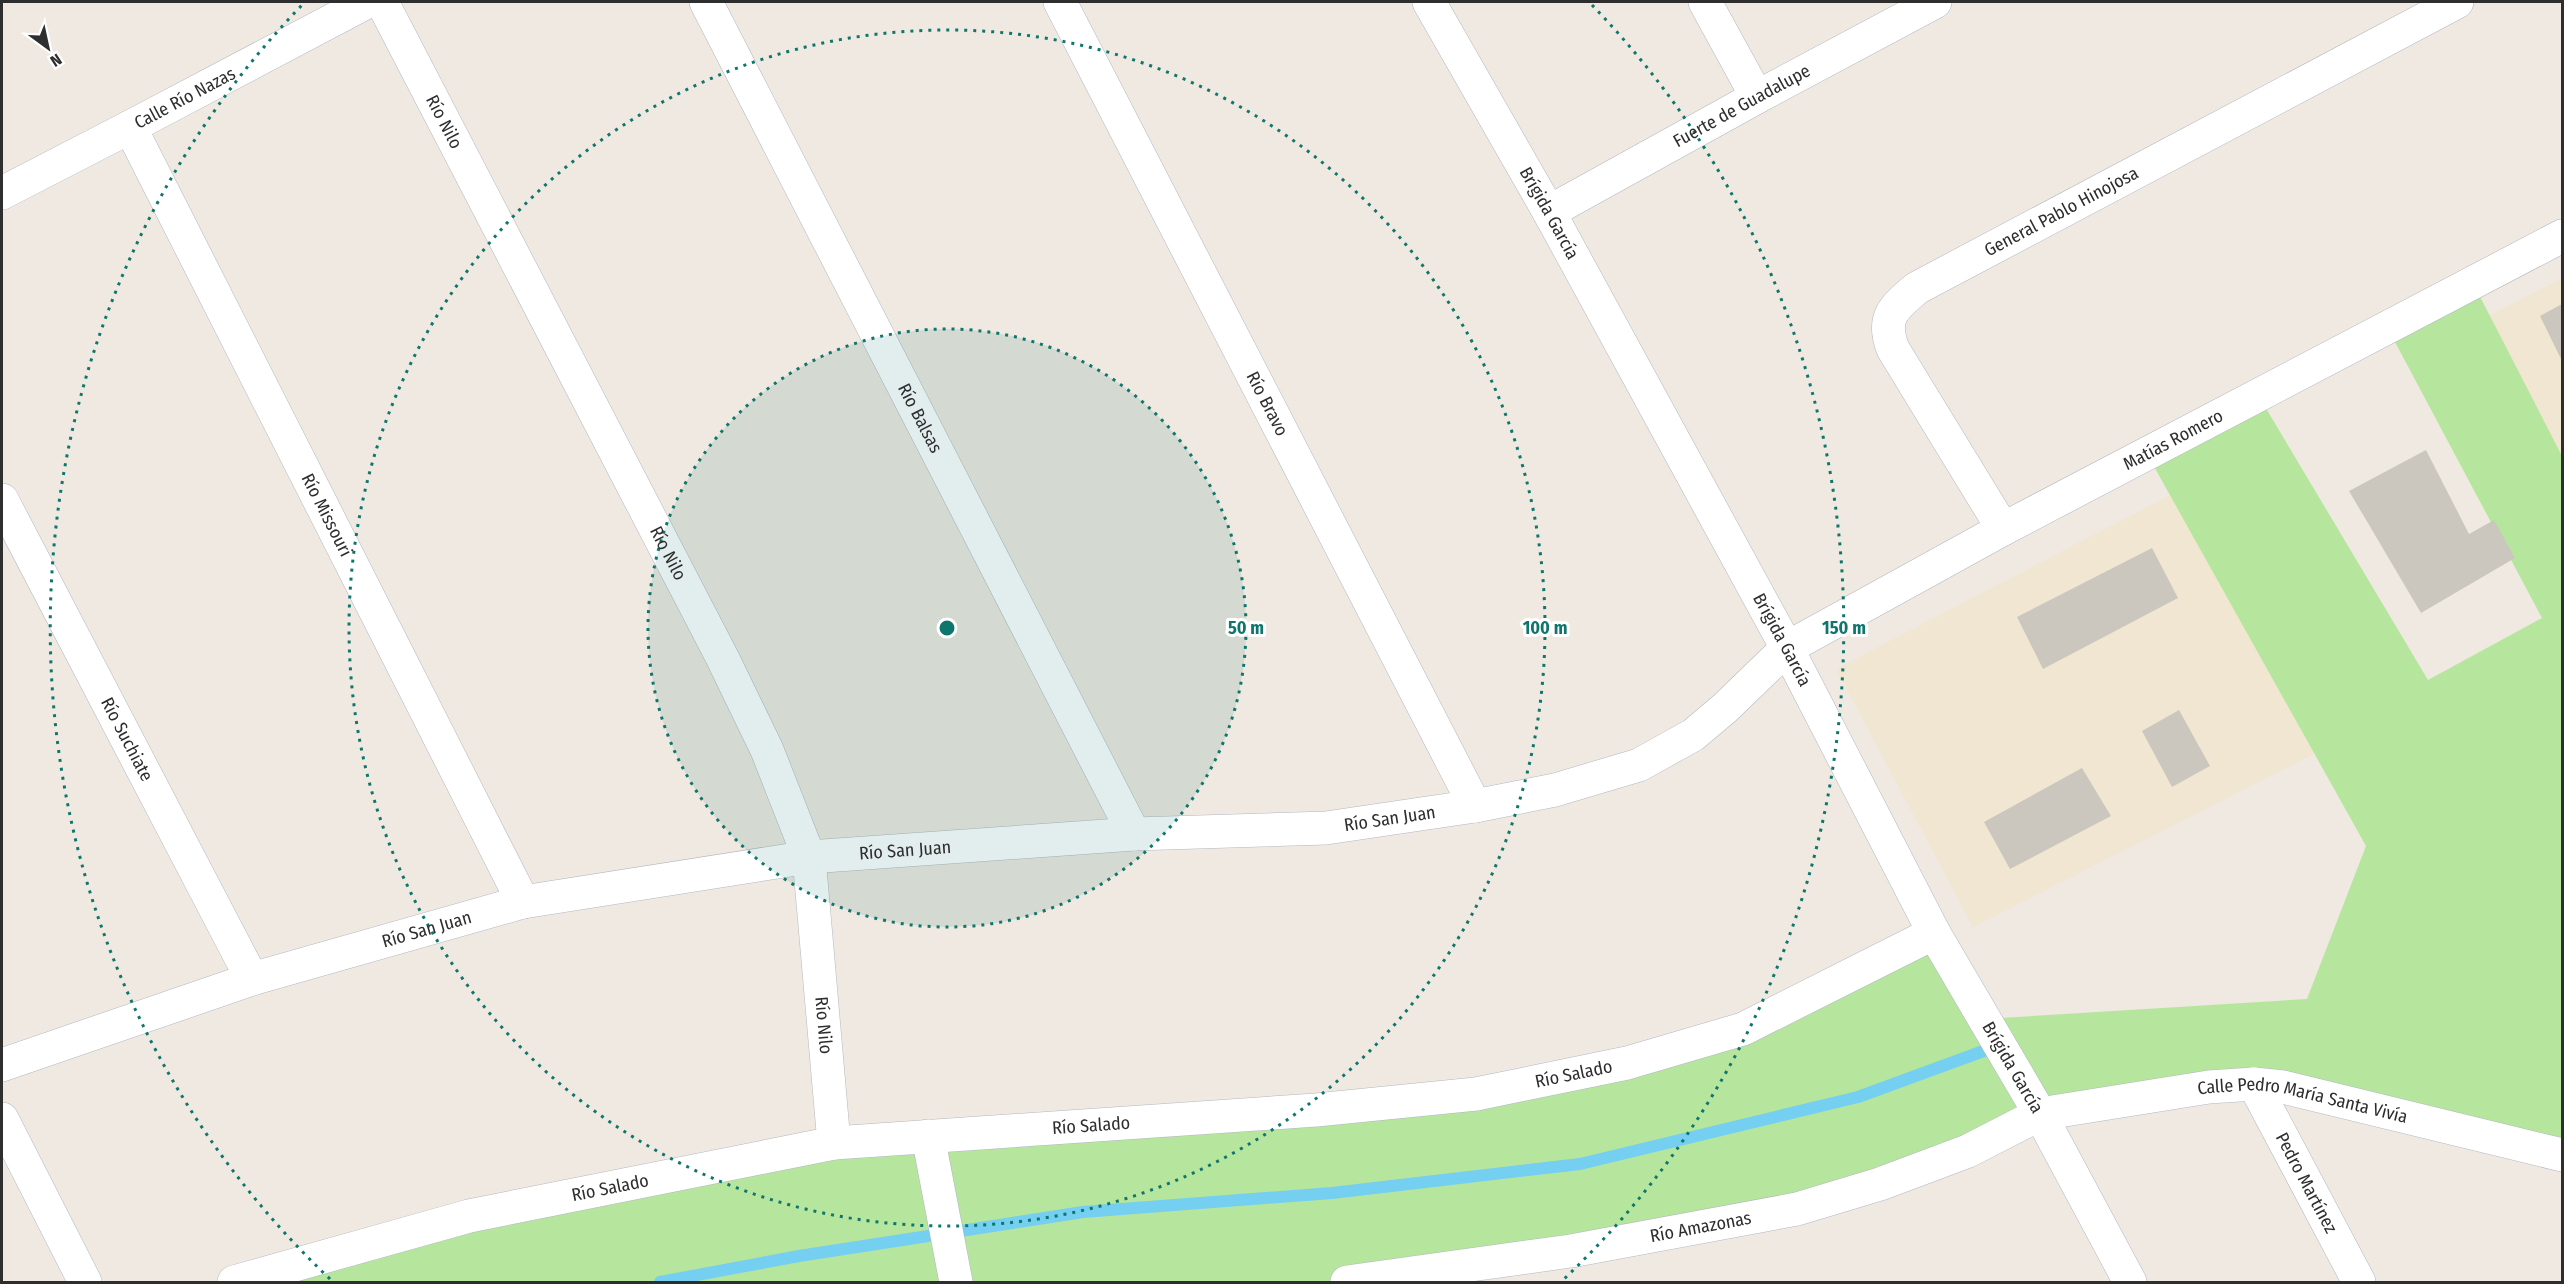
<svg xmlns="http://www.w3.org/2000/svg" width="2564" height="1284" viewBox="0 0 2564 1284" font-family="'Fira Sans Condensed',sans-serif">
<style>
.education{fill:#f0e6d1}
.green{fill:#b6e59e}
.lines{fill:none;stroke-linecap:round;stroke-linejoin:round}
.stream{stroke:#75cff0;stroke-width:12}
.building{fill:#cbc7bf}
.street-casing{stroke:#b4b7c1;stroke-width:34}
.street{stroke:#fff;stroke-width:33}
.ring{fill:none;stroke:#0f766e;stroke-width:3;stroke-dasharray:3 6}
.labels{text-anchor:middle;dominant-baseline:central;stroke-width:6;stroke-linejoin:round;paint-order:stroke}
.street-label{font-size:18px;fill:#2e2e2e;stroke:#fff}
.centre{fill:#0f766e;stroke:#fff;stroke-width:3}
.ring-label{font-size:18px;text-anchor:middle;font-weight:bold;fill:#0f766e;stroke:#fff;stroke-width:6;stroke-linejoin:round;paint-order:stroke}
</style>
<rect width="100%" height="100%" fill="#efe9e1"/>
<!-- education -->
<path class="education" d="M2562,278V458L2487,317Z
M2176,492L2318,752L1973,927L1836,669Z"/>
<!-- green -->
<path class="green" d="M2473,283L2562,456V1155L2315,1093L2040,1114L1880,1184L1347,1282H234L834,1143L1627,1063L1934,933L1985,1019L2307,999L2366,846L2147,454L2258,395L2428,680L2542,618L2387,327Z"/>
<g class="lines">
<!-- stream -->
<path class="stream" d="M660,1282L799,1256L1083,1212L1332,1193L1580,1164L1858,1097L1989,1049"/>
</g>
<!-- building -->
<path class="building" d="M2562,304V361L2540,316Z
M2426,450L2469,534L2494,520L2515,558L2421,613L2349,491Z
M2152,548L2178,598L2043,669L2017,617Z
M2179,710L2210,766L2172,787L2142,731Z
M2082,768L2111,816L2010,869L1984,822Z"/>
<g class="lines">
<!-- street casing -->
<g class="street-casing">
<g id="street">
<path id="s1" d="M382,2L723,659L767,750L809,857L834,1143"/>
<path id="s2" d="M706,2L1134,834"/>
<path id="s3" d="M1060,2L1475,806"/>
<path id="s4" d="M1429,2L1549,212L1787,648L1934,933L2040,1114L2130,1282"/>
<path d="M1705,2L1757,97"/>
<path id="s5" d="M130,127L523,902"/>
<path id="s6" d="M2,193L130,127L367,2"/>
<path id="s7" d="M1549,212L1757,97L1935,2"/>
<path id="s8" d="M2,500L252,979"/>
<path id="s9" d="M2003,529L1893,349C1881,318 1893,308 1917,288L2457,2"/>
<path id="s10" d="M2,1065L252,979L523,902L809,857L1134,834L1326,828L1475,806L1555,790L1639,765L1693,735L1725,708L1787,648L2003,529L2562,236"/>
<path id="s11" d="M2254,1084L2359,1282"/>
<path d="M2,1119L85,1282"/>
<path d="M928,1136L956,1282"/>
<path id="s12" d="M234,1282L469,1216L834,1143L1316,1110L1476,1094L1627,1063L1743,1029L1934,933"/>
<path id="s13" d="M1347,1282L1571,1251L1797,1209L1880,1184L1968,1151L2040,1114L2209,1087L2254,1084L2283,1087L2562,1155"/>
</g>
</g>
<!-- street -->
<use href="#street" class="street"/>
</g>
<!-- distance rings -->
<circle cx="947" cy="628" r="299" fill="#0f766e" fill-opacity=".12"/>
<g class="ring">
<circle cx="947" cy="628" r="299"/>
<circle cx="947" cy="628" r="598"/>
<path d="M330 1279A897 897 0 0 1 302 5M1592 5A897 897 0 0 1 1564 1279"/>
</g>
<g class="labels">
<!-- street labels -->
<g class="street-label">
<text stroke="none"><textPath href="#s6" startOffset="206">Calle Río Nazas</textPath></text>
<text stroke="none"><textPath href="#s7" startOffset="220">Fuerte de Guadalupe</textPath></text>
<text stroke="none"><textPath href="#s1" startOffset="135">Río Nilo</textPath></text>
<text stroke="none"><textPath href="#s9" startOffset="447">General Pablo Hinojosa</textPath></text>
<text stroke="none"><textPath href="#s4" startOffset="243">Brígida García</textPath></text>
<text stroke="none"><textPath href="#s3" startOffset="452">Río Bravo</textPath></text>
<text stroke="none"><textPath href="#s2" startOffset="468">Río Balsas</textPath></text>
<text stroke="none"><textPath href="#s10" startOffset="2302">Matías Romero</textPath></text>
<text stroke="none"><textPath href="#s5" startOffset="435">Río Missouri</textPath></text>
<text stroke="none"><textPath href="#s1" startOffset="621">Río Nilo</textPath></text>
<text stroke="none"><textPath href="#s4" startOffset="729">Brígida García</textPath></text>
<text stroke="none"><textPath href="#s8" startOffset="270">Río Suchiate</textPath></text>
<text stroke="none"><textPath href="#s10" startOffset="1418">Río San Juan</textPath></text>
<text stroke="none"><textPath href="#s10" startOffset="932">Río San Juan</textPath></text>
<text stroke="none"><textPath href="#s10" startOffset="446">Río San Juan</textPath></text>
<text stroke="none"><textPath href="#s1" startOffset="1125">Río Nilo</textPath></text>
<text stroke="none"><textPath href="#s4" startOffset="1215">Brígida García</textPath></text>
<text stroke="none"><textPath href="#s12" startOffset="1360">Río Salado</textPath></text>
<text stroke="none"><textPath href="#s13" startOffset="984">Calle Pedro María Santa Vivía</textPath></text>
<text stroke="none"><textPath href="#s12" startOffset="874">Río Salado</textPath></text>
<text stroke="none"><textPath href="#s11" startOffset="112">Pedro Martínez</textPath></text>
<text stroke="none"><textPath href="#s12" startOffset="388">Río Salado</textPath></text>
<text stroke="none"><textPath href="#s13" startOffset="358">Río Amazonas</textPath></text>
</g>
</g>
<circle cx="947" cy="628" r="9" class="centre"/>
<g class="ring-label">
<text x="1246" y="634">50 m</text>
<text x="1545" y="634">100 m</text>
<text x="1844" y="634">150 m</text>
</g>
<!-- border -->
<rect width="2564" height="1284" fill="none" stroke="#2e2e2e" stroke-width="6"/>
<!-- north arrow -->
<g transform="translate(48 48) rotate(147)" stroke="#ffffff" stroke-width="4.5" paint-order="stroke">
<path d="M0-4.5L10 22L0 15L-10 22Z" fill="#2e2e2e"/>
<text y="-9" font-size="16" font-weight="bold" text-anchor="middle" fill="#2e2e2e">N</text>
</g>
</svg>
